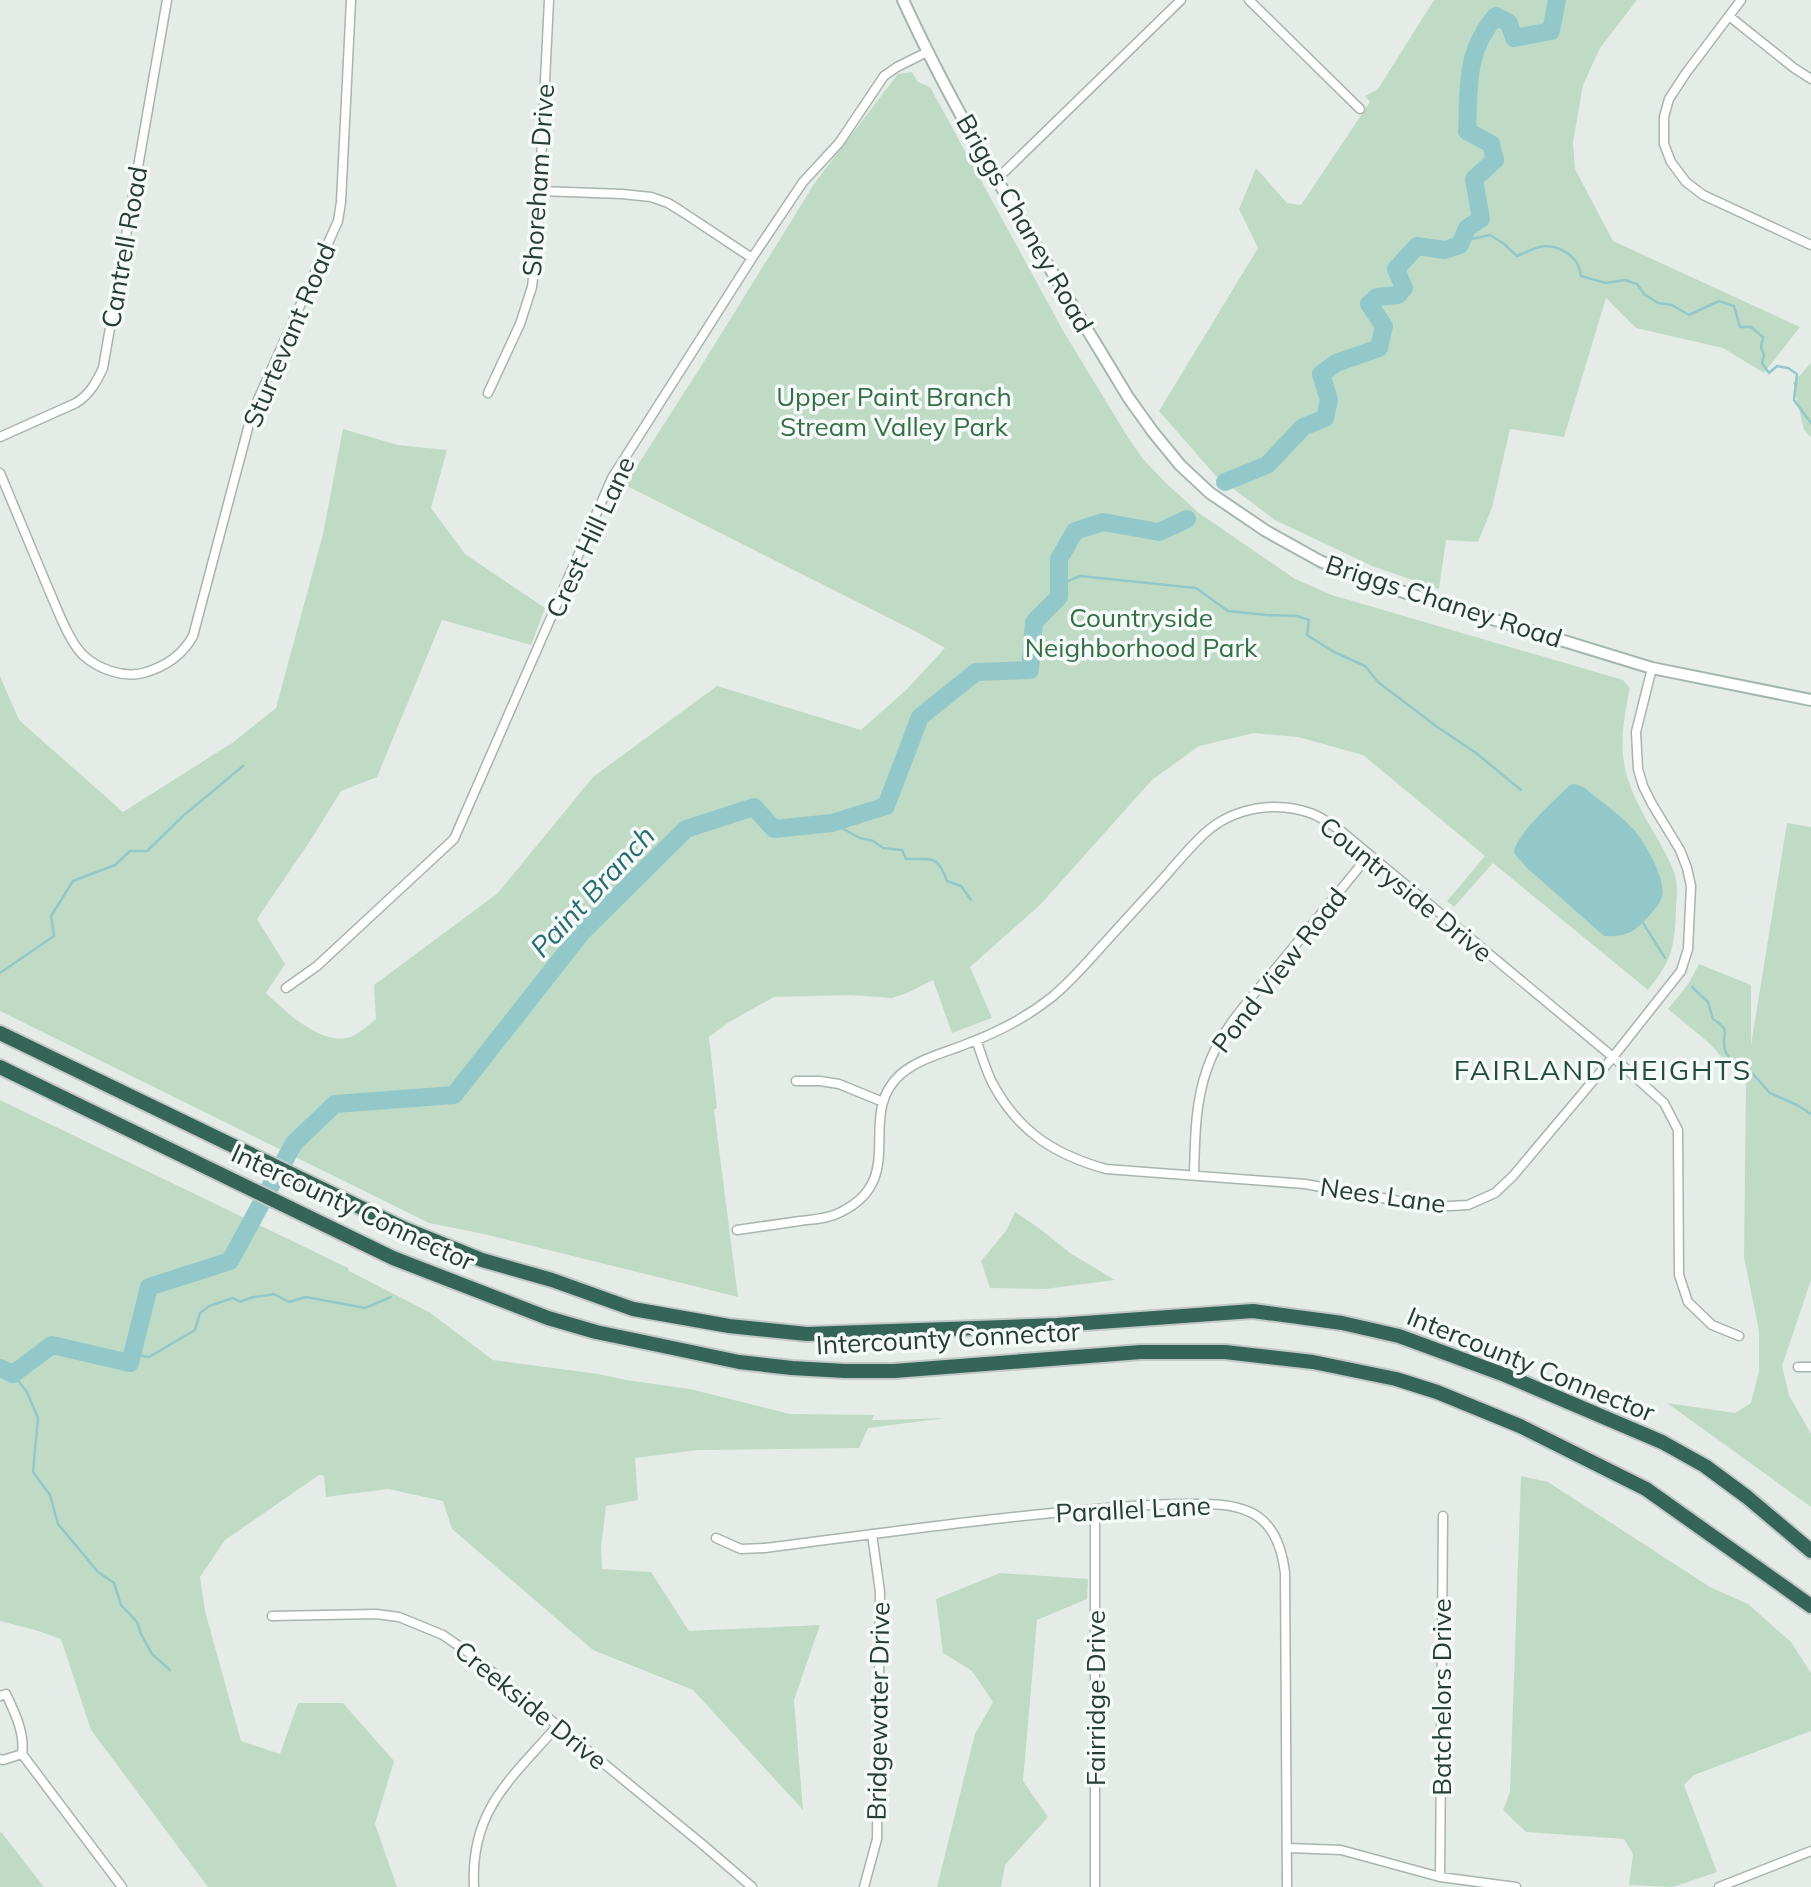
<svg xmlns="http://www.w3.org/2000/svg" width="1811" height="1887" viewBox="0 0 1811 1887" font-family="Mulish,sans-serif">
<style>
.green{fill:#c0dbc5}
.water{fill:#93c8cb}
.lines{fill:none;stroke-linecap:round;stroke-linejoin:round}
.stream{stroke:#93c8cb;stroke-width:2.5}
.river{stroke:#93c8cb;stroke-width:18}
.minor-casing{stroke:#a8b4ae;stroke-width:11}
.secondary-casing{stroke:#a4b7af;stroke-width:14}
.motorway-casing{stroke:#c2c8c6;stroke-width:18}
.minor{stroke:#fff;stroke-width:8}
.secondary{stroke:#fff;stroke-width:10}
.motorway{stroke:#346557;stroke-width:14}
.labels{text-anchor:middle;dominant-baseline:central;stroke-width:7;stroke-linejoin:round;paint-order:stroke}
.street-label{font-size:26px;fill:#263c34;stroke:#f5f9f7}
.park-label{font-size:26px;fill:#346f45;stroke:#f5f9f7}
.water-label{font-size:28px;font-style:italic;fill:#266d72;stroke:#f5f9f7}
.neighbourhood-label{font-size:28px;letter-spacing:2px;fill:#244c3e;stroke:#f5f9f7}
</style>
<rect width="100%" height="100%" fill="#e5ece8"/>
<!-- green -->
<path class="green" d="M1434,0H1637L1600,48L1583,85L1573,142L1575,169L1613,241L1800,327L1764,373L1723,348L1636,328L1606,298L1564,437L1510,429L1492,508L1478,542L1446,540L1439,589L1372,566L1275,520L1215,475L1159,411L1258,248L1239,209L1256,168L1287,203L1301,205L1370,102L1365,96L1378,89Z
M912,72L918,82L930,87L1065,334L1129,439L1143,459L1166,483L1199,513L1295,579L1332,595L1623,680L1630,688C1624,716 1619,744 1626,773C1633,799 1648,822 1661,845C1665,853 1670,861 1673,869C1678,881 1677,894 1676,906C1675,944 1673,960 1648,990L1493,863L1454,907L1447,901L1485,856L1363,755L1298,737L1254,733L1199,746L1152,780L1040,905L970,967L992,1018L952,1033L933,980L907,993L892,998L851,995L774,997L729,1022L709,1037L717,1108L714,1110L738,1297L484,1234L429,1223L0,1011V676L19,720L123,812L232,743L276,708L323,534L343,429L398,445L447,450L431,508L465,554L545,608L531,645L442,620L377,777L341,791L312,838L257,919L285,964L266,993C285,1011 324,1049 353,1036C361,1032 369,1024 376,1019L374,985L498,893L593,777L717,686L861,730L907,689L945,648L915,631L625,485L705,360L816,181L898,74Z
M1811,363V437L1804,430L1793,383Z
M1787,823L1811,827V1280L1782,1366L1789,1395L1811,1434V1507L1667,1403L1735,1413L1751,1403L1759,1371V1331L1744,1257L1746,1084L1709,1043L1668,1009L1689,983L1699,964L1751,985V1045Z
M0,1100L348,1268L349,1271L429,1312L493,1360L598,1374L626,1380L690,1389L790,1414L874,1415L872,1420H882L946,1418L868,1428L859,1448L698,1450L635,1458L638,1500L606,1506L601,1547L602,1569L651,1572L689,1631L820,1625L794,1700L803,1810L693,1690L593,1650L452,1529L443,1501L388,1489L326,1497L324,1476L319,1475L225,1540L200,1577L205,1611L241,1741L280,1754L298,1703H343L394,1761L375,1824L397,1887H208L91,1730L61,1639L35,1630L0,1621Z
M1015,1212L1039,1228L1070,1253L1115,1280L1045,1289L990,1288L981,1261L1006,1231Z
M1521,1476L1548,1482L1710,1587L1748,1604L1791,1642L1811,1673V1731L1694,1775L1684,1785L1717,1872L1673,1887L1629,1885L1633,1854L1624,1839L1526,1832L1503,1810L1510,1792Z
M1000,1573L1088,1579L1087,1599L1037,1620L1023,1781L1048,1817L1005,1865L1001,1887H937L975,1734L993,1702L972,1671L943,1653L936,1599Z
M0,1832L2,1833L44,1887H0Z"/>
<!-- water -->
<path class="water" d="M1575,784L1585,788C1601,802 1621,815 1635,831C1646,845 1666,878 1662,896C1660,905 1653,911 1647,918C1634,933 1624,937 1604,936L1526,867L1514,853C1513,837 1557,798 1570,785Z"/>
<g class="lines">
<!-- stream -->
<path class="stream" d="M1460,245L1471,239L1490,235L1503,243L1517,256C1535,248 1549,240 1567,253C1577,260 1579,265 1581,276L1606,283L1625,280L1637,284L1644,294L1658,303L1672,305L1689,315L1719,301L1734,306L1740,327H1751L1763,337L1761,347L1764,355L1762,363L1769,373L1777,366L1788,368L1797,374L1794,400L1811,423
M1059,585L1080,576L1196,588L1228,611L1267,615L1297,616L1309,620L1307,635L1334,652L1365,666L1378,682L1436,726L1476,753L1521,790
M832,823L860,838L873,841L883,848L902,850L906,859C931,860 937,853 947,881L961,886L971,900
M1643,923L1665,958
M0,973L54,936L51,916L73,881L115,865L130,851H147L183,816L243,766
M1692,987L1708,1002L1713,1019C1734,1032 1720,1034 1725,1050C1726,1054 1729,1057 1731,1060L1743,1063L1770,1093L1797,1105L1811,1114
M132,1354L149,1357L195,1330L200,1313L209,1306L233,1298L240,1302C254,1294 260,1298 274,1294L289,1302L306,1297L365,1308L391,1297
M13,1374L27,1392L38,1418L33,1472L50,1495L58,1524L98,1572L114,1583L121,1605L137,1622L141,1634L152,1654L170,1670"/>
<!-- river -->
<path class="river" d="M1225,482L1267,465L1303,427L1325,418L1329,400L1321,374L1336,363L1379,348L1384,326L1369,304L1377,297L1398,295L1404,288L1396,269L1417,246L1445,250L1460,245L1467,228L1481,219L1474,179L1495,160L1491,144L1467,131C1469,87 1465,51 1496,16L1509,23L1514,38L1551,31L1557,0
M0,1368L13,1374L52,1345L130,1363L149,1287L230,1261L294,1143L335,1104L454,1095L583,931L686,829L754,807L774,829L832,823L886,806L920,717L976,672L1030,670L1034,622L1059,597V559L1075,531L1103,522L1159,532L1187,519"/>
<!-- minor casing -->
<g class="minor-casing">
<path id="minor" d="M1249,0L1360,109
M1741,0L1686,73L1669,99L1664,117V144L1671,162L1686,182L1703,195L1811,245
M1729,16L1794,68L1811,79
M997,179L1181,0
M540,191L622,194L651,197L668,203L681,211L752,258
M488,393L520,324L532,287L537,243L549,0
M0,437L76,403C90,394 96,383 103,368L167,0
M0,473C16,511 32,550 48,588C57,608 68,640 83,655C98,669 123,678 143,673C165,667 182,656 193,636L252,413L338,221L341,202L351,0
M286,988L317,966L454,839L612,478L752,258L803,182L839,143L884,76L897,67L927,52
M976,1040C982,1055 986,1072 994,1086C1020,1133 1056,1155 1106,1169L1305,1184L1432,1207L1468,1205L1495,1193L1513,1176L1613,1057L1681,971L1688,949L1691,886L1687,868L1680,850L1652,804L1643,786L1638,769L1636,732L1652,668
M796,1081H820L839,1084L883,1102
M1194,1175C1195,1139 1195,1103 1207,1069C1220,1030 1251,998 1277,967C1308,930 1338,893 1369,855
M737,1230C758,1227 779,1224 800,1221C814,1219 828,1219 841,1212C910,1178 854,1115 901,1074C920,1058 947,1052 969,1043C998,1032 1027,1017 1052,997C1070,982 1085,965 1100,948C1121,925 1141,903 1161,881C1175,865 1189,848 1204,834C1233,807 1277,800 1313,814C1323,818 1332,825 1341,831L1613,1057L1664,1103L1678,1130L1679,1275L1688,1302L1712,1325L1739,1336
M1798,1367H1811
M1095,1509V1887
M716,1538L741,1549L765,1548C876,1534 986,1518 1097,1509C1127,1506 1157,1504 1187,1504C1208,1504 1230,1503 1250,1512C1274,1523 1282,1548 1285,1573L1287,1887
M272,1616L376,1614L399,1617L443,1635L469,1653L702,1844L752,1887
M0,1696L6,1694C15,1713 25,1733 22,1754L122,1887
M0,1759L3,1760L22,1754
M1288,1848L1341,1850L1440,1877L1516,1887
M1440,1877L1443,1516
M474,1887C470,1810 511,1779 558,1725
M864,1887L877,1839L880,1592L872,1534
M1719,1887L1811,1851"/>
</g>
<!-- secondary casing -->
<g class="secondary-casing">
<path id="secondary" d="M903,0C966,138 1050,267 1128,397L1153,432L1180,465L1210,493L1266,531L1320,561L1371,582L1652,668L1811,700"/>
</g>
<!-- motorway casing -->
<g class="motorway-casing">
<path id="motorway" d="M0,1033L405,1229L482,1260L552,1280L633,1309L729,1326L807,1334L1057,1325L1253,1311L1342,1323L1399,1336L1505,1375L1662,1442L1705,1466L1747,1497L1811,1551
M0,1067L393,1258L548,1318L596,1332L644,1342L739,1362L792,1368L845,1371H894L1141,1352H1225L1313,1362L1396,1379L1437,1392L1520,1426L1646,1489L1811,1606"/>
</g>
<!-- minor -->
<use href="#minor" class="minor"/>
<!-- secondary -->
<use href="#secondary" class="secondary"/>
<!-- motorway -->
<use href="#motorway" class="motorway"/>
</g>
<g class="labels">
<!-- street labels -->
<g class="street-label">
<text transform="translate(538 180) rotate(-86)">Shoreham Drive</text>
<text transform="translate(1025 223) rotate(60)">Briggs Chaney Road</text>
<text transform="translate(124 247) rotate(-80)">Cantrell Road</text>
<text transform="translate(289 335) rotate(-67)">Sturtevant Road</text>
<text transform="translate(590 537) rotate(-65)">Crest Hill Lane</text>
<text transform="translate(1444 601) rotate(18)">Briggs Chaney Road</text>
<text transform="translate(1406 889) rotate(39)">Countryside Drive</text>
<text transform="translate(1279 970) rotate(-52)">Pond View Road</text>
<text transform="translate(1383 1195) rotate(8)">Nees Lane</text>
<text transform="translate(353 1207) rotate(25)">Intercounty Connector</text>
<text transform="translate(948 1338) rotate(-3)">Intercounty Connector</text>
<text transform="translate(1531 1364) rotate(22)">Intercounty Connector</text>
<text transform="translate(1133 1509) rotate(-3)">Parallel Lane</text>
<text transform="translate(1441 1697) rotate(-90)">Batchelors Drive</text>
<text transform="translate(1095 1698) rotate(-90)">Fairridge Drive</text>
<text transform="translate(531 1705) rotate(39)">Creekside Drive</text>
<text transform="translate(878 1711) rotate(-89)">Bridgewater Drive</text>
</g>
<!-- park labels -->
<g class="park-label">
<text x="894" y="396">Upper Paint Branch<tspan x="894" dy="30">Stream Valley Park</tspan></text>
<text x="1141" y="617">Countryside<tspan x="1141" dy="30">Neighborhood Park</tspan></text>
</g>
<!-- water labels -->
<g class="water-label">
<text transform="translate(592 891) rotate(-47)">Paint Branch</text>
</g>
<!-- neighbourhood labels -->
<g class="neighbourhood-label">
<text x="1603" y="1069">FAIRLAND HEIGHTS</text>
</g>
</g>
</svg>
